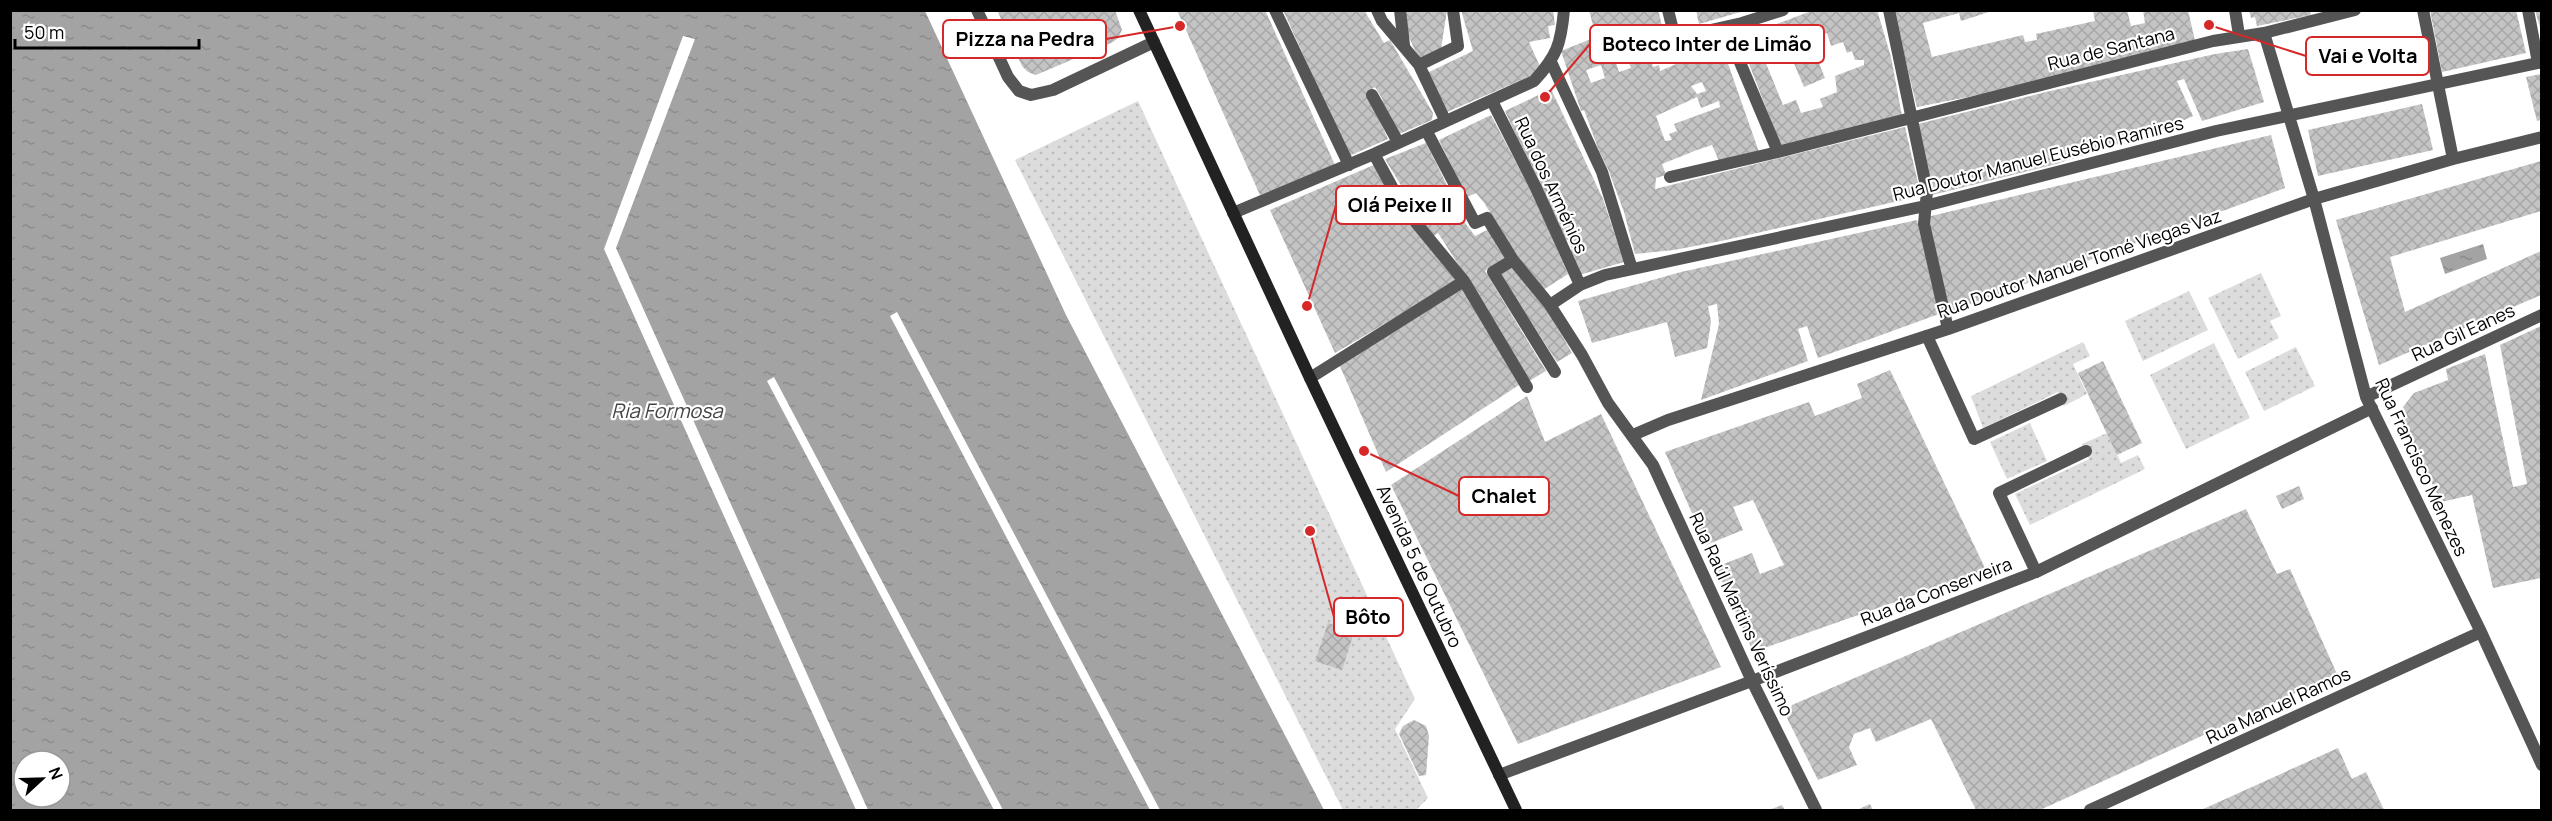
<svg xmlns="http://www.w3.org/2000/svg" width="2552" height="821" viewBox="0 0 2552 821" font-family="Manrope,sans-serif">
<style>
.grass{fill:url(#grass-dots)}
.water{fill:url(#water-ripples);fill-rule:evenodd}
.pier{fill:#fff}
.building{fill:url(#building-cross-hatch);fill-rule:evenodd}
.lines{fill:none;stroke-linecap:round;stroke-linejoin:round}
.lane{stroke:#555;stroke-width:12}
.street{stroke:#555;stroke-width:12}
.secondary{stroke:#222;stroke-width:12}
.labels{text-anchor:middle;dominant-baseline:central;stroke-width:4.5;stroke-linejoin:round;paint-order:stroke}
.street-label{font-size:18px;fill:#000;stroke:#fff}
.water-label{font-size:20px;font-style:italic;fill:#444;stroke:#fff}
.leader{fill:none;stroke:#d62828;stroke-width:2}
.callout-dot{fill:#d62828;stroke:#fff;stroke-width:2}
.callout{fill:#fff;stroke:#d62828;stroke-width:2}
.callout-label{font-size:20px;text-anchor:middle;font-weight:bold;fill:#000}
</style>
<defs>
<pattern id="grass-dots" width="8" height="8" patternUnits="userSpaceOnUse" patternTransform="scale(1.5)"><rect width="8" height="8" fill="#dcdcdc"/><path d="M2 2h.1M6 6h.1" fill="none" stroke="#bbb" stroke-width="1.8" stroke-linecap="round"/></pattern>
<pattern id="water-ripples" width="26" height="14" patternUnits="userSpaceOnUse" patternTransform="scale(1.5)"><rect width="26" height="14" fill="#a3a3a3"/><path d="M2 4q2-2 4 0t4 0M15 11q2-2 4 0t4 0" fill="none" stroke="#8b8b8b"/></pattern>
<pattern id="building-cross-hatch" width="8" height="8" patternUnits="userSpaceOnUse" patternTransform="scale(1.5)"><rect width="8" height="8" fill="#c4c4c4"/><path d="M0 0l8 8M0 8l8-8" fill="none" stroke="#a7a7a7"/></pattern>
</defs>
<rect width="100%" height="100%" fill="#fff"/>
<!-- grass -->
<path class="grass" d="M1138,101L1415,699L1395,729L1428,798L1416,810H1343L1015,160Z
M2261,273L2281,316L2270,321L2279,338L2238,359L2208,298Z
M2189,291L2208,330L2143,361L2125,321Z
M2083,342L2090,356L2073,364L2087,394L2064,406L2058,392L1983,428L1971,396Z
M2214,343L2250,418L2186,449L2150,375Z
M2296,347L2315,386L2264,411L2245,372Z
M2030,423L2047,461L2007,479L1990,442Z
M2107,433L2121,463L2138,455L2145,469L2030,525L2015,494L2089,459L2082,444Z"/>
<!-- water -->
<path class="water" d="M10,11H925L1066,315L1324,810H11ZM24,761H60V797H24Z
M2483,244L2487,259L2445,274L2440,258Z"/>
<!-- pier -->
<path class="pier" d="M683,36L695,39L616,248L868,810H856L604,249Z
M897,312L1160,810H1150L890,316Z
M774,377L1003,810H994L767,381Z"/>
<!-- building -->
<path class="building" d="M997,10H1115L1122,30L1118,38L1113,42L1036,75L1028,72L1022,66Z
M1177,10H1265L1335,165L1260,195Z
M1283,10H1364L1384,43L1390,40L1433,113L1432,120L1399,134L1381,101L1383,100L1375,87L1367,92L1388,139L1349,156Z
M1405,10H1447L1441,49L1419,59L1408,35Z
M1461,10H1496L1497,13L1503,10H1553L1555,25L1548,26L1550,38L1529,42L1542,71L1447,112L1427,73L1473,51Z
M1589,10H1658L1665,37L1645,43L1653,67L1659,65L1660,71L1681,62L1678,55L1719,38L1759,152L1719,161L1712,145L1697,150L1662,164L1666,175L1656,178L1655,189L1905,127L1921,196L1721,241L1674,250L1635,254L1624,212L1608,169L1599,151L1584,110L1581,111L1561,51L1596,37ZM1626,56L1631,68L1619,72L1615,60ZM1601,65L1605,78L1591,83L1586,70ZM1702,82L1706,91L1697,94L1691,86ZM1697,97L1701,108L1719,101L1720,107L1674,124L1677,131L1669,134L1672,140L1665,141L1656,116Z
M1696,10H1744V11L1699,24Z
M1814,10H1877L1891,57L1902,116L1781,146L1739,38ZM1827,33L1831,46L1843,42L1847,53L1852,51L1855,60H1864V65L1835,76L1837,92L1820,99L1823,107L1801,113L1796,100L1783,105L1763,56L1787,47L1804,87L1825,78L1809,39Z
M1893,10H1995L1961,21L1959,13L1923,23L1932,57L2023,35L2025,42L2037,40L2036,34L2095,21L2093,10H2127L2131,26L2145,23L2143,10H2188L2195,41L1983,94L1917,107Z
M2249,10H2310L2311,15L2257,26L2255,17L2251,18Z
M2430,10H2516L2526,53L2442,72Z
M2535,10H2541V31Z
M2248,49L2264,102L2202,121L2184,79L2177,81L2193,116L2167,128L2056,164L1932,195L1918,124L2046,92L2215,54Z
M2541,74V120L2537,121L2526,77Z
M1551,89L1603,199L1624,262L1579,275L1570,252L1572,249L1569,239L1564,242L1505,111Z
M2422,104L2433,150L2318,176L2308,130Z
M1491,115L1537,202L1568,274L1543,290L1514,253L1485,204L1476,193L1467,197L1439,140Z
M2271,135L2285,188L1949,312L1927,217Z
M1426,143L1459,209L1456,211L1475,236L1491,228L1507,257L1485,271L1546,371L1529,381L1458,264L1438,233L1432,237L1385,159Z
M2541,161V211L2390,257L2405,312L2541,251V295L2379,365L2336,220Z
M1376,164L1459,280L1335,353L1270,210Z
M1917,220L1939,314L1818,358L1807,326L1798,329L1808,361L1701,400L1719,324L1717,304L1708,306L1711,322L1707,348L1675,357L1667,322L1592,343L1578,301L1681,272Z
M1513,266L1540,297L1572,353L1557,362L1500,274Z
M1462,287L1519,385L1386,472L1339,364Z
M2541,326V578L2493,588L2472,495L2441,502L2407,431L2403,419V407L2414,393L2448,380L2446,369L2485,354L2513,487L2527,484L2500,345Z
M2103,361L2142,443L2117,455L2078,373Z
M1890,370L1986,570L1753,652L1716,567L1752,553L1760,574L1784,565L1753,500L1733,507L1743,530L1706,545L1665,452L1809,402L1815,416L1862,398L1857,384Z
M1527,396L1545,442L1601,414L1721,667L1518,744L1391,485Z
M2299,486L2304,499L2282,509L2276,496Z
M2246,509L2277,574L2290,569L2337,674L2040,810H1976L1931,719L1876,742L1870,728L1854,734L1849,747L1857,765L1818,780L1787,718L1792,705Z
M1328,623L1354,632L1342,670L1315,661Z
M1414,720L1426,726L1429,736L1426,775L1419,776L1399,734L1403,726Z
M2338,748L2352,779L2366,772L2384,810H2201Z
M1870,804L1873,810H1857Z
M1782,805L1785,810H1769Z"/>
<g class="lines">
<!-- lane -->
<path class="lane" d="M977,10L1008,77L1019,91L1031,95L1053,90L1154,42
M1927,336L1974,439L2061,399
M2036,572L1999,493L2086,451"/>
<!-- street -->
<path class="street" d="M1275,10L1349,165
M1377,10L1382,21L1419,65L1445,120
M1400,10L1404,45
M1668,10L1675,38L1742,23L1783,10
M1889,10L1927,191L1924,224L1948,329
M2235,10L2239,35
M2423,10L2453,159
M2528,10L2538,63
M1725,27L1778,152
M2264,33L2314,199L2366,397L2481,632L2542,765
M1551,62L1602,172L1632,269
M1419,65L1458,46L1453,10
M1372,95L1398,142
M1492,101L1536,188L1580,285
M1426,130L1475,223L1487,218L1513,260L1550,305L1582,355L1608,403L1653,465L1752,681L1816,810
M1374,154L1403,207L1464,281L1527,387
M1670,177L1778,152L2213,41L2264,33L2355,10
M1233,213L1374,154L1534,81C1557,56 1561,44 1564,10
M1513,260L1493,272L1555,372
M1550,305L1580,285L1605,275L1925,206L2216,131L2542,62
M1310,378L1464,281
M2366,397L2542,315
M1633,435L1668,420L1948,329L2314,199L2453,159L2542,137
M1499,775L1752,681L2036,572L2372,408
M2090,810L2481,632"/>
<!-- secondary -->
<path class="secondary" d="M1139,10L1310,378L1516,810"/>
</g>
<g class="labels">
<!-- street labels -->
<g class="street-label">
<text transform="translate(2111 48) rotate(-14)">Rua de Santana</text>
<text transform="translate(2038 158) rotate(-14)">Rua Doutor Manuel Eusébio Ramires</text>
<text transform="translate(1552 185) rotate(65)">Rua dos Arménios</text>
<text transform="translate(2079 263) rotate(-19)">Rua Doutor Manuel Tomé Viegas Vaz</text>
<text transform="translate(2463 332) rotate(-25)">Rua Gil Eanes</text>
<text transform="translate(2422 467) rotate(65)">Rua Francisco Menezes</text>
<text transform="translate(1420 566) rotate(65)">Avenida 5 de Outubro</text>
<text transform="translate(1936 591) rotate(-21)">Rua da Conserveira</text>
<text transform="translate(1742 614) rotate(65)">Rua Raúl Martins Veríssimo</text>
<text transform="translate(2278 705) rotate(-25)">Rua Manuel Ramos</text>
</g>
<!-- water labels -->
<g class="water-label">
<text x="667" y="410">Ria Formosa</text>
</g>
</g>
<!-- callouts -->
<path class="leader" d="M1180 26L1106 39M1545 97L1590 44M2209 25L2306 56M1307 306L1336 205M1364 451L1459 496M1310 531L1334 617"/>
<g class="callout-dot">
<circle cx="1180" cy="26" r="6"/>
<circle cx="1545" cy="97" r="6"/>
<circle cx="2209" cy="25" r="6"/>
<circle cx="1307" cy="306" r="6"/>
<circle cx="1364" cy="451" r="6"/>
<circle cx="1310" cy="531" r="6"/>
</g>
<g class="callout">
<rect x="943" y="20" width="163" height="38" rx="6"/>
<rect x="1590" y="25" width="234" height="38" rx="6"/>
<rect x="2306" y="37" width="123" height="38" rx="6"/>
<rect x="1336" y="186" width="129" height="38" rx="6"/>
<rect x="1459" y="477" width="90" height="38" rx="6"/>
<rect x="1334" y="598" width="69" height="38" rx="6"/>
</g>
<g class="callout-label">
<text x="1025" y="46">Pizza na Pedra</text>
<text x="1707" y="51">Boteco Inter de Limão</text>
<text x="2368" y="63">Vai e Volta</text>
<text x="1400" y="212">Olá Peixe II</text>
<text x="1504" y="503">Chalet</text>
<text x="1368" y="624">Bôto</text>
</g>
<!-- border -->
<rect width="2552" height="821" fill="none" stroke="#000000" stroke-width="24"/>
<!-- north arrow -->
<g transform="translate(42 779) rotate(68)"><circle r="28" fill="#ffffff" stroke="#999999" stroke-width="1.5"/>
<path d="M0-4.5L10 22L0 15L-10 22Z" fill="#000000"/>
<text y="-9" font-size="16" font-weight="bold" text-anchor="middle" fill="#000000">N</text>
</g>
<!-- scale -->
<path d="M15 39v9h184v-9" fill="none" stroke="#000000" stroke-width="3"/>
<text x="24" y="39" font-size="18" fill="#000000" stroke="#ffffff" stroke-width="4.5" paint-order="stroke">50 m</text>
</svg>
